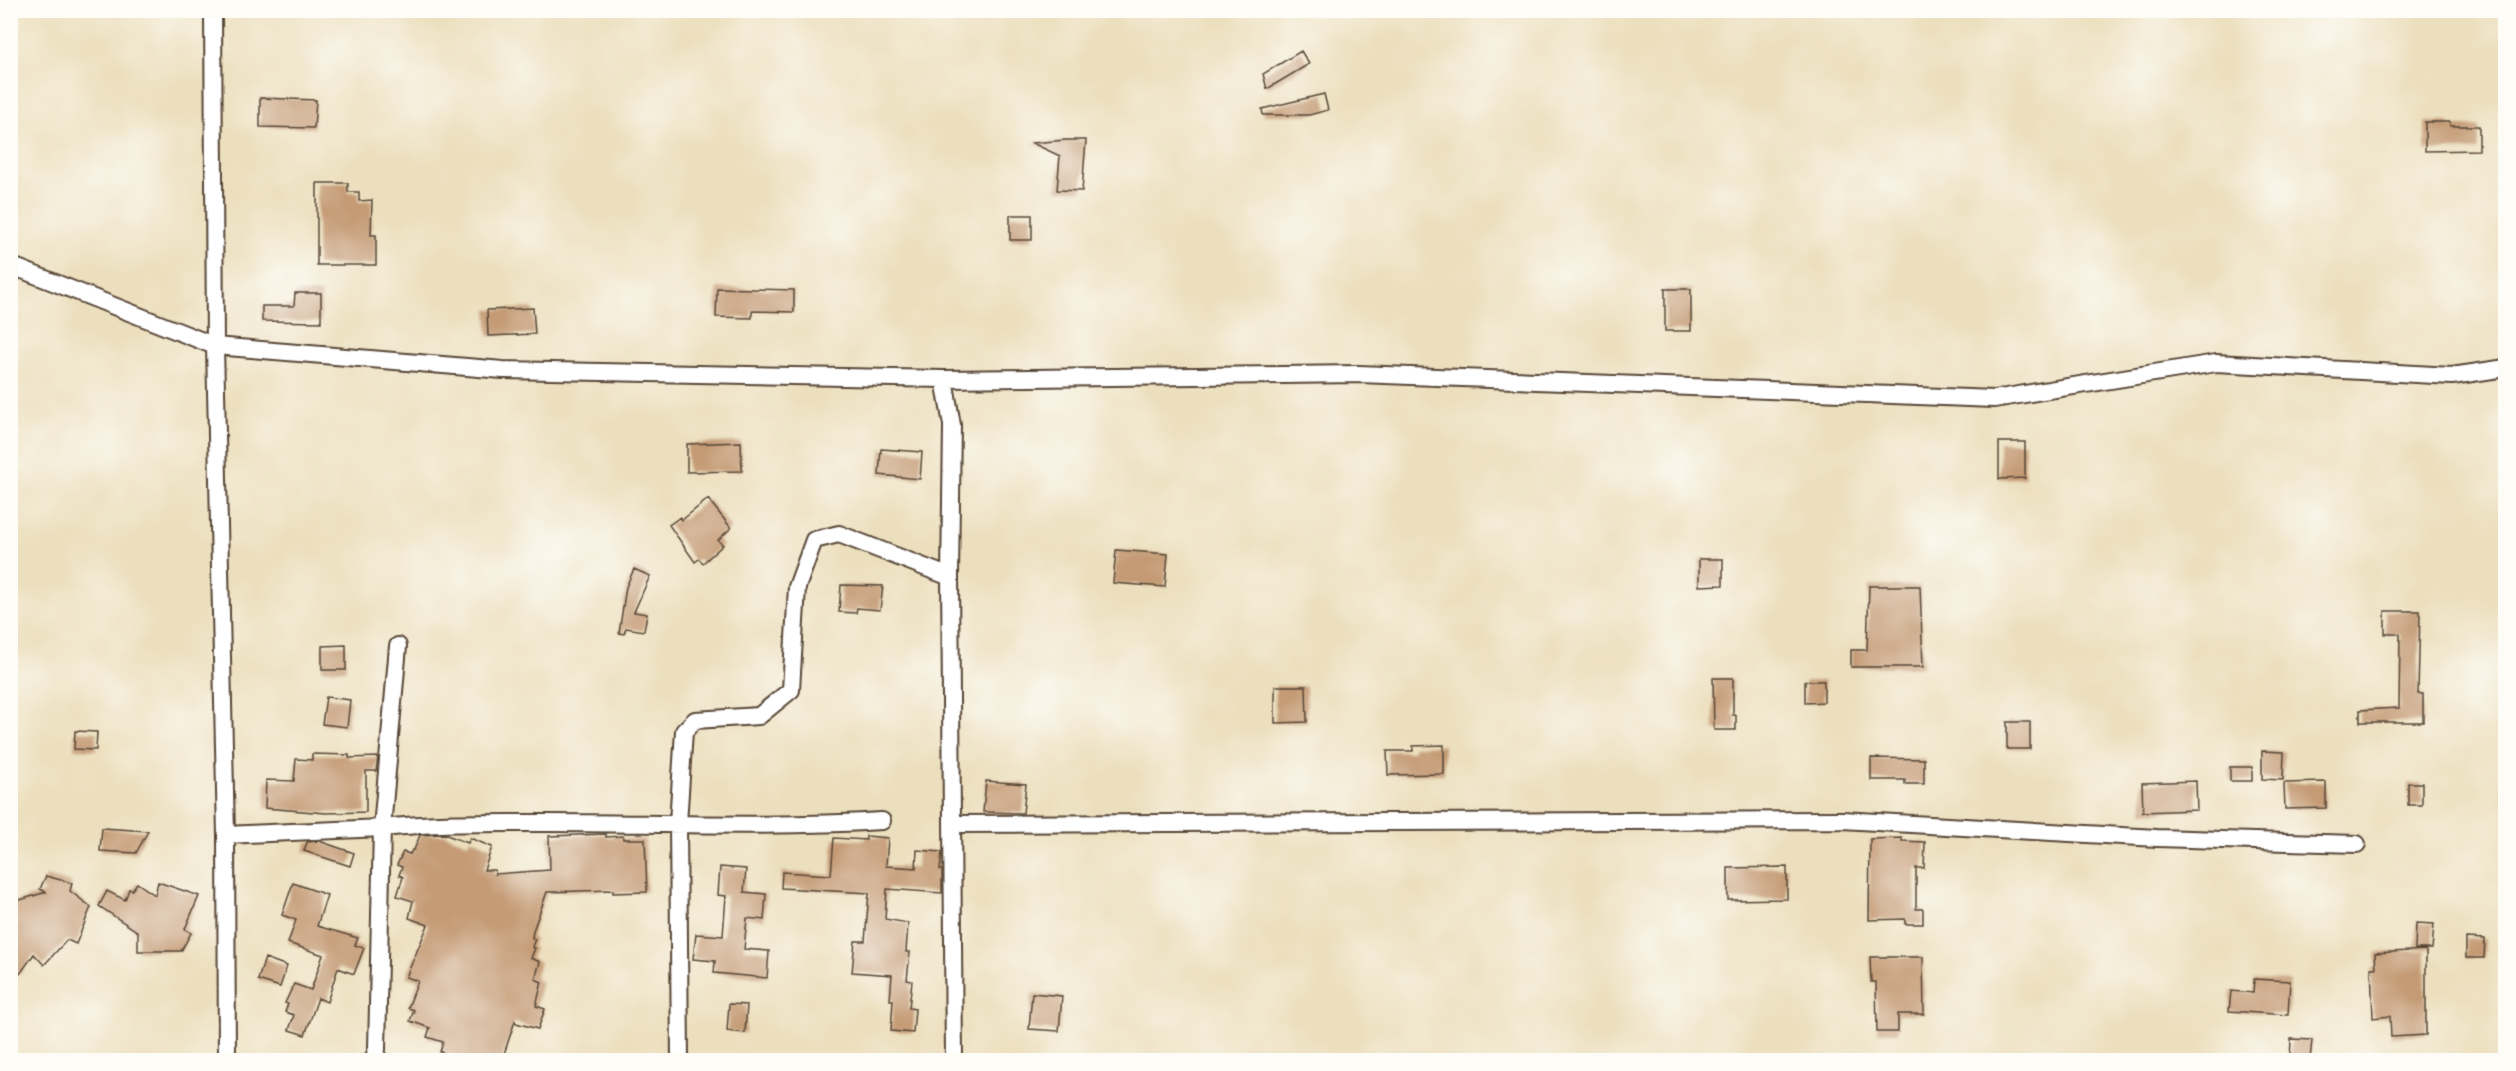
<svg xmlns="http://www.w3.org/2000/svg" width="2516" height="1071" viewBox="0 0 2516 1071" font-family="'Libre Caslon Text',serif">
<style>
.building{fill:#c59b76}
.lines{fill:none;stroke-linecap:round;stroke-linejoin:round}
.minor-casing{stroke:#564536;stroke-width:20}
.minor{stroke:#fff;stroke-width:16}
</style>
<rect width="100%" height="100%" fill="#fdfcf7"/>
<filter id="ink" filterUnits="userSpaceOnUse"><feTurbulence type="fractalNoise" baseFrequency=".0167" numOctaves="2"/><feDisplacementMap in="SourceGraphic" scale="12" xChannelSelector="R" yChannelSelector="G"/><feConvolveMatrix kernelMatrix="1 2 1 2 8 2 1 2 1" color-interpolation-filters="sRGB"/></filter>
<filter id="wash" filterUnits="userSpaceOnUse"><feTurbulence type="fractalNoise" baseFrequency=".008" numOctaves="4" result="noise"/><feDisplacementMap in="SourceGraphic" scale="24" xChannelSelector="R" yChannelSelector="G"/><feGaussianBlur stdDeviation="1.35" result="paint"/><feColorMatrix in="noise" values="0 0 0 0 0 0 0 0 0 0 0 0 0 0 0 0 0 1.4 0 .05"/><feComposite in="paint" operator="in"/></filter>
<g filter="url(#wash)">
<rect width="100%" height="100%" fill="#ecdfbd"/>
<g id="blocks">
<!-- building -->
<path class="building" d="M1301,51L1309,64L1267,89L1263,74Z
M1324,94L1328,110L1309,115H1263L1262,109Z
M260,98L316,100L314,128L260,127Z
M2425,122H2450V126H2479V150L2425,151Z
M1066,140H1086L1082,191L1057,190L1060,156L1032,143Z
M317,183H348V192H359V201L372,200L371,235H376V265H317Z
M1010,215H1032V240H1010Z
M717,288L794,290V312L752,311V318L716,317Z
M1665,289H1691V331H1665Z
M295,293H321V322L262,321V306H294Z
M533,308L535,334L488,336L487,310Z
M741,442L742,471L687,472V444Z
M1999,442H2025V478L1999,479Z
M881,449L922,452L920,479L879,475Z
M708,499L731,528L718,540L723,545L703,563L699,559L695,562L669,525L680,517L682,520Z
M1116,550L1168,554L1165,587L1113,583Z
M1699,559H1723V585L1699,586Z
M634,569L650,576L634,612L647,614L644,631L626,628L624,634L619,633L626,587Z
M841,585L883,586L880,610L857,608L856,613L839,612Z
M1869,586H1920L1923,667H1851V650H1867Z
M2385,611H2420L2418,694H2423V722H2360V710L2399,708L2400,634H2385Z
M346,645V670H322V646Z
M1713,678H1733V715H1736V730H1714Z
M1805,681H1824V702L1805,703Z
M1275,686H1306L1307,722L1275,723Z
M326,697L350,700L347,727L322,724Z
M2007,722H2030V749H2007Z
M75,731L97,732L96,750L74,749Z
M1444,745V774L1388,775L1387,751H1413V746Z
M2262,751L2284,752L2283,780L2262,779Z
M312,754L349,755V758L378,757L376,771H366V812L326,813L265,808L266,780L294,781L296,759L312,760Z
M1871,758L1924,759V784H1905V780H1871Z
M2230,767H2252V781H2230Z
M986,781L1026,784L1023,813L983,812Z
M2196,781L2197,810L2143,812L2142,783Z
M2326,782V808L2285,809L2284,783Z
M2408,783H2422V805H2408Z
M102,828L148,831L136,853L100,851Z
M444,834L468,843L470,838L492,847L484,870H495V874L550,870L549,836L606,834V837L623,836V839H645L647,892L613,893V890L547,892L533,931L532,938L535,939L532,947L535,948L531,958L540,962L535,979L542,982L536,1006L545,1009L538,1029L516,1023L515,1021L502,1060H469L440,1052L443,1042L427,1037L430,1028L410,1021L414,1010L408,1008L418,981L406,977L428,925L409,918L413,901L397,896L403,877L399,875L402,867L397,865L403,852L410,854L412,850H414L420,835Z
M866,836L888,838L886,866L916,868L917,850L942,852L940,870H942V893L887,889L885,919L908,923L906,952H910L907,980L912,981L909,1008L915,1009L913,1033L891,1031L893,1000H890L892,975L852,972L855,941H865L869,893L781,888L782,872L831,875L834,838L866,840Z
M1902,838V841L1925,842L1924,868H1916V909H1923V924H1905V919L1869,920L1870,839Z
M319,841L354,853L350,866L304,851L307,842Z
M720,867L746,869L744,892L766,894L764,920L747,918L744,949L769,951L767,978L714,973L715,961L693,959L696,934L723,936L726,896L718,895Z
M1787,867V899L1728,900V868Z
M46,876L72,883L70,891L91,907L76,944L67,940L44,965L34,954L20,974L10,965V903L46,892L40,889Z
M158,882L199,896L185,929L191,933L181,951H138V932L99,906L107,891L125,900L129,889L132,890L137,883L155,895Z
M293,883L327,895L317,926L358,938L355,945L364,948L354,974L338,968L327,1002L318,998L305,1035L289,1030L294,1015L285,1012L288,1004L285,1003L294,984L311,990L323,955L288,943L296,920L282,915Z
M2416,923L2434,924L2432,949H2415Z
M2466,938L2485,939L2484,958H2466Z
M2426,950V1035L2391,1037L2390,1016L2373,1018L2371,968H2376L2375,953Z
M1870,957H1923L1924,1014H1898V1032H1877L1876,982H1871Z
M265,958L287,966L280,987L258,980Z
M2254,979L2290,981L2288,1015L2229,1011L2231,991L2253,993Z
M1032,993L1062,996L1059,1031L1029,1029Z
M729,1004L747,1005L745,1033L727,1031Z
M2291,1039L2312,1040L2310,1060H2290Z"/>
</g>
</g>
<g filter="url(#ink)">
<use href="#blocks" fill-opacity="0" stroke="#564536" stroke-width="1.5"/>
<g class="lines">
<!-- minor casing -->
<g class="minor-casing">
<path id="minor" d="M10,265L215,346L213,10
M944,379L952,425L950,577L954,1060
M952,824L1842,820L2157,838L2357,844
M226,835L382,828L398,646
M227,1060L226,835L215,346L503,370L944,379L1359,374L1994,399L2216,363L2452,376L2506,368
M373,1060L377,1049L382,828C436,822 491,823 545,823C658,823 770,828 882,821
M680,1060L678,823L684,731L695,720L759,716L791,690L797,587L814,540L839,534L950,577"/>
</g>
<!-- minor -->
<use href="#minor" class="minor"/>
</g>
</g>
<!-- margin -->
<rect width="2516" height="1071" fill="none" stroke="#fdfcf7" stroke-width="36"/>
</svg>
